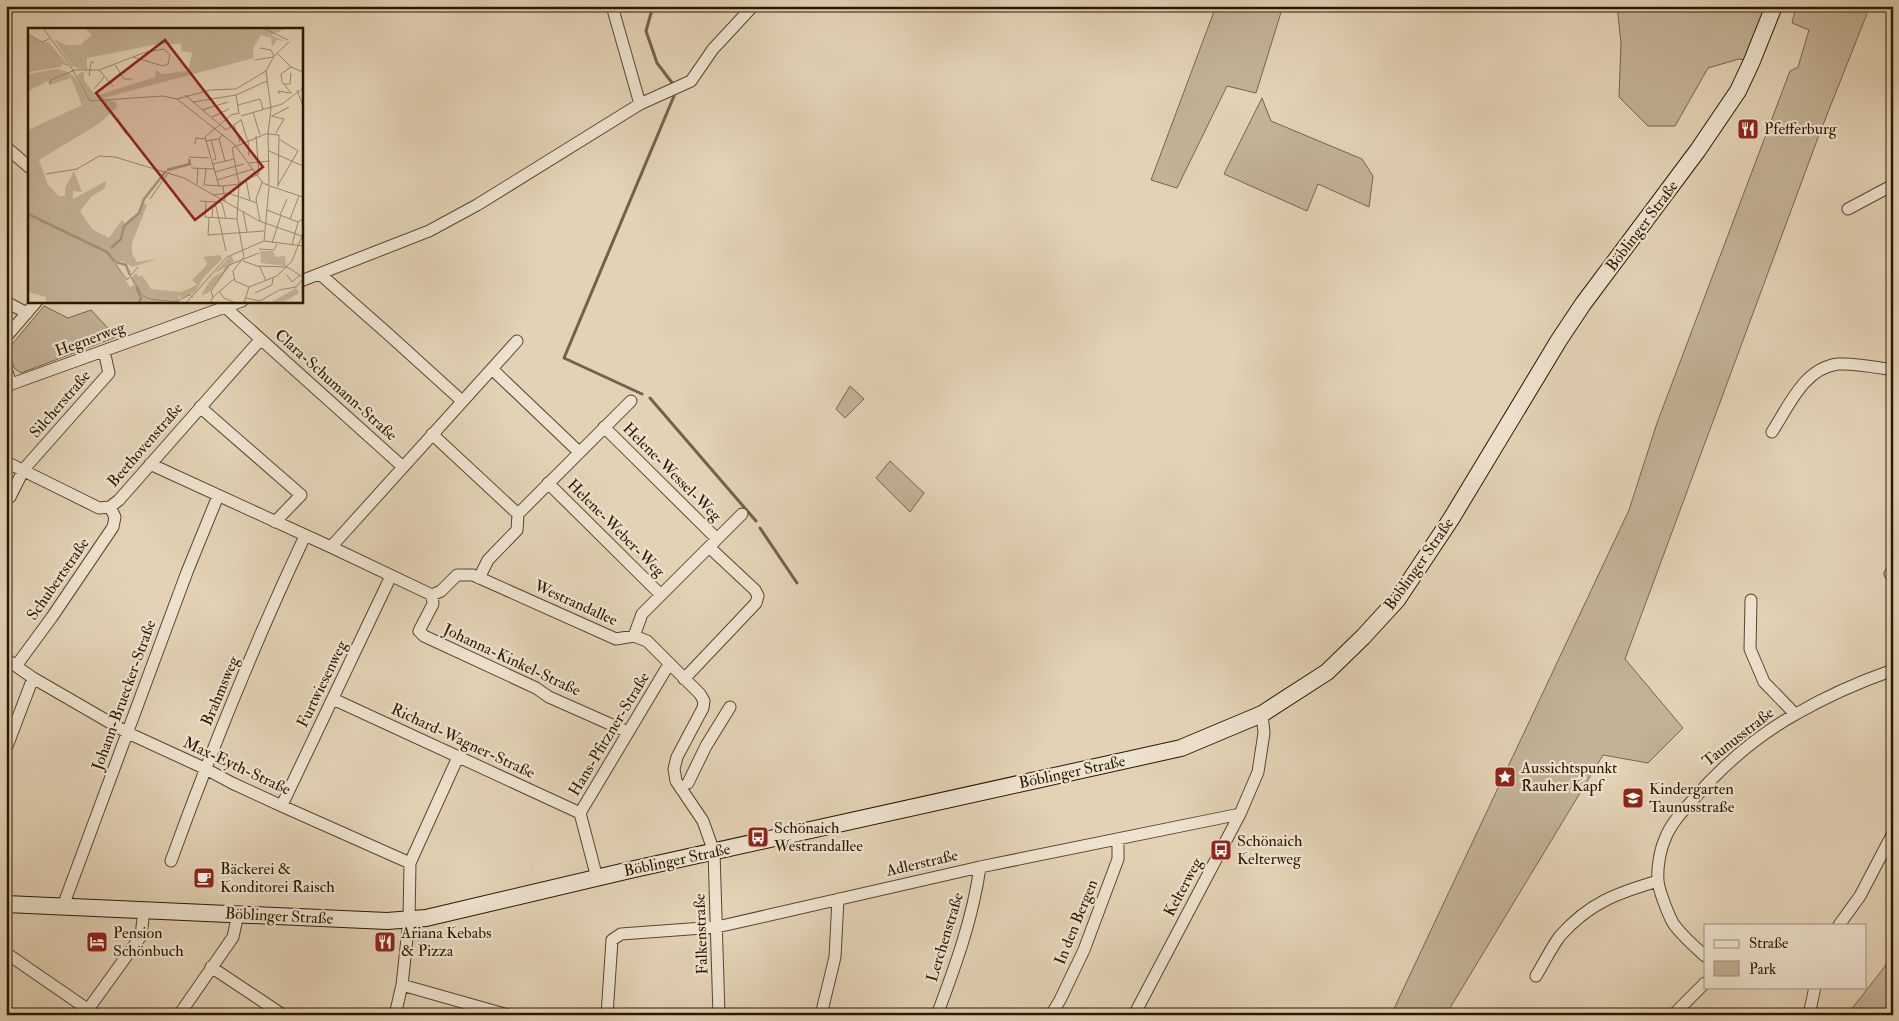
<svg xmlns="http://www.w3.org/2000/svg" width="1899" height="1021" viewBox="0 0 1899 1021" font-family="'IM FELL Double Pica',serif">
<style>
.green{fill:#c3b296;stroke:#76654b}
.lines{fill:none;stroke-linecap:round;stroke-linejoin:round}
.stream{stroke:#736247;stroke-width:3}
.street-casing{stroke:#58462d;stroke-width:13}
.secondary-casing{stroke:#291800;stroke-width:18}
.street{stroke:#ede2cf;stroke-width:11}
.secondary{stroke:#ede2cf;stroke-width:16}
.labels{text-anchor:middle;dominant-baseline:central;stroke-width:4.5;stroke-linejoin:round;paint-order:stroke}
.poi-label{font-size:16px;fill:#291800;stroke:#ede2cf;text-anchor:start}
.street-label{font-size:16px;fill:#291800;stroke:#ede2cf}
.inset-river{fill:none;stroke:#a49377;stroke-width:2.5}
.inset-road{fill:none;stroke:#99886d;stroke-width:1}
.view{fill:#8f2418;fill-opacity:0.15;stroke:#8f2418;stroke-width:2.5}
.inset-edge{fill:none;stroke:#291800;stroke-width:2.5}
</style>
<rect width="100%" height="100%" fill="#e3d2b5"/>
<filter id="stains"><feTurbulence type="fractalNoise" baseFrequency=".004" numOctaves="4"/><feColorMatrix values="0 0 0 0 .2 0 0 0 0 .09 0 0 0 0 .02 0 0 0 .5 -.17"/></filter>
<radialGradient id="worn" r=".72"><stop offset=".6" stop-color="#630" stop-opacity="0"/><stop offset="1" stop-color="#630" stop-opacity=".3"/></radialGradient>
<!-- green -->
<path class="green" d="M1216,6H1283L1256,93L1227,86L1177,188L1151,180Z
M1617,6H1774L1752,61L1739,59L1708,68L1675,126H1648L1619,97L1621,43Z
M1800,6H1870L1819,135L1625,659L1683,728L1648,763L1603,755L1447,1013L1449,1015H1391L1629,510L1657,423L1790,71L1798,67L1809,30L1792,23L1795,11Z
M1262,98L1271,121L1362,159L1373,176L1369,207L1318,184L1307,211L1224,174Z
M44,306L68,318L91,310L116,337L21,373L14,368L9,348Z
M850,386L864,399L845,418L836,409Z
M890,461L924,493L910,512L876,478Z
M1893,956V1015H1847Z"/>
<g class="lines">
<!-- stream -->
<path class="stream" d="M653,6L646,31L657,63L673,84
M1418,6L1509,7
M642,394L564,358L674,96
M650,398L756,521
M760,528L797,583"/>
<!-- street casing -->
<g class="street-casing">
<path id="street" d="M612,6L640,104
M6,147L29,167
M1848,209L1893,185
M320,274L387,333L462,401
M301,281L429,231L477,205L640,104L691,81L713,49L753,6
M6,302L27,313
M225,307L403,467
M6,337L37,301
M6,369L11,384
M492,369L579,452
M6,386L242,301
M200,407L301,495L275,522
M604,427L717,539
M1772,432C1789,406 1804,368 1838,364C1856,363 1875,367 1893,370
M432,434L518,514
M6,462L99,508L110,507L119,500L260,340
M150,464L331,547L432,595
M548,483L661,595
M6,500L10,497L24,469L109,373L104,351
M331,547L517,341
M1890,574L1893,571
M479,578L488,560L517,530L518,514L631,401
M432,595L441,591L457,575H473L616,639L634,636L647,641L700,694L704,701L703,708L677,757L674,769L676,781L703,821L714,852L719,1015
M432,595L433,604L419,631L424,636L536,688L549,697L628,732
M1751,600L1750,649L1764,682L1795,714
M634,636L642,614L742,514
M6,659L33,678L128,733L204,768L232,783L284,807L410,863L409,920L402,985L395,1015
M16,666L52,617L113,527L115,517L110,507
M684,679L756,603L758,596L755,590L709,547
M333,699L580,813
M6,749L33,678
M688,783L706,746L730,707
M282,805L391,576
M171,861C211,751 255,642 305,536
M410,863L458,757
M597,878L580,813L669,664
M63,906L187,572L218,496
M1839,925L1860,896L1893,833
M6,953L96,1015
M1705,956C1694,946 1681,935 1673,923C1669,916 1658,889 1658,880C1657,868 1660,850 1665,839C1670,825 1681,813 1691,802C1721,767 1756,736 1796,714C1827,696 1859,682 1893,670
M211,967L283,1015
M1536,976C1544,963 1551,948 1560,936C1589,903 1617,893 1658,881
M402,985L508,1015
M84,1015L141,936L144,910
M179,1015L233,937L238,914
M607,1015L612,940L621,934L717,927L980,867L1240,814
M821,1015L835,957L838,899
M937,1015C955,967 973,918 980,867
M1051,1015L1060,1000L1084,950L1118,859V839
M1134,1015L1240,814L1258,772L1264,733L1262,714
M1673,1015L1705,983
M1809,1015L1815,987"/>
</g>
<!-- secondary casing -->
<g class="secondary-casing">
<path id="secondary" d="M6,904L387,921L426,918L630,870L1181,748L1262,714L1327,672L1363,637L1397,600L1451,519L1559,340L1583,304L1698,150L1738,91L1752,61L1774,6"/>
</g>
<!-- street -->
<use href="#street" class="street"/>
<!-- secondary -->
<use href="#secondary" class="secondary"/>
</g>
<!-- icons -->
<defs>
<g id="restaurant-square" transform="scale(1.125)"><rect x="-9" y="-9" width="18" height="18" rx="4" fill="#8f2418" stroke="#ede2cf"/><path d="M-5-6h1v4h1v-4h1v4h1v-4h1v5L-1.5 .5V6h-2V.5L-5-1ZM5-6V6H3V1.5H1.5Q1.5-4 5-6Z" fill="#fff"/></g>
<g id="sight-square" transform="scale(1.125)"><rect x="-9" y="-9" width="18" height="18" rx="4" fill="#8f2418" stroke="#ede2cf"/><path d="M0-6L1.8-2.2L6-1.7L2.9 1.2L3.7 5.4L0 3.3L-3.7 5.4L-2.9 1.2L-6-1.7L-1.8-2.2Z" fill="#fff"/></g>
<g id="school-square" transform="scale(1.125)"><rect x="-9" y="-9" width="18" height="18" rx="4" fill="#8f2418" stroke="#ede2cf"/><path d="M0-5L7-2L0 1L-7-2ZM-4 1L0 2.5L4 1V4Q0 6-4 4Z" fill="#fff"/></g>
<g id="bus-square" transform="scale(1.125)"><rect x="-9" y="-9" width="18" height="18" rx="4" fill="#8f2418" stroke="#ede2cf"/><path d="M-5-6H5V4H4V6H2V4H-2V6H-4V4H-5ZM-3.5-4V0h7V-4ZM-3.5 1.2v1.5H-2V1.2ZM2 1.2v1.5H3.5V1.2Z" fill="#fff"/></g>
<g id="cafe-square" transform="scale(1.125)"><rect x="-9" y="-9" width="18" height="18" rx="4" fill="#8f2418" stroke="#ede2cf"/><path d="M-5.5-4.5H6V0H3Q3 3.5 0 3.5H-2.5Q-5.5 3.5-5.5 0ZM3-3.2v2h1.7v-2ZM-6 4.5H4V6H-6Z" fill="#fff"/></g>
<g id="hotel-square" transform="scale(1.125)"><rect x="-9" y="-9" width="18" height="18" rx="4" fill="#8f2418" stroke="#ede2cf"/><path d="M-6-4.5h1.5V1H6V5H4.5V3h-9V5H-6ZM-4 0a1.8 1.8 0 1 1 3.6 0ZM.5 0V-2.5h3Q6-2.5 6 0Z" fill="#fff"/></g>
</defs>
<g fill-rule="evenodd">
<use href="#restaurant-square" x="1748" y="129"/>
<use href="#sight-square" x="1505" y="777"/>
<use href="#school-square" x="1633" y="798"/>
<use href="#bus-square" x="758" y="837"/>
<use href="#bus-square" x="1221" y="850"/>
<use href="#cafe-square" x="204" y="878"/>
<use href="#hotel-square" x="97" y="942"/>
<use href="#restaurant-square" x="385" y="942"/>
</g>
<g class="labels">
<!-- poi labels -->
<g class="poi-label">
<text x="1764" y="129">Pfefferburg</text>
<text x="1521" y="768">Aussichtspunkt<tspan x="1521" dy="18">Rauher Kapf</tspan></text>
<text x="1649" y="789">Kindergarten<tspan x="1649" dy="18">Taunusstraße</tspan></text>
<text x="774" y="828">Schönaich<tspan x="774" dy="18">Westrandallee</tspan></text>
<text x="1237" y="841">Schönaich<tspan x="1237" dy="18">Kelterweg</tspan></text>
<text x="220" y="869">Bäckerei &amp;<tspan x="220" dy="18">Konditorei Raisch</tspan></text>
<text x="113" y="933">Pension<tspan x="113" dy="18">Schönbuch</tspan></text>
<text x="401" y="933">Ariana Kebabs<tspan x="401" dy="18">&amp; Pizza</tspan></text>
</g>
<!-- street labels -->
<g class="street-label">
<text transform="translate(1642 226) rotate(-53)">Böblinger Straße</text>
<text transform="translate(90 339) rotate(-20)">Hegnerweg</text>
<text transform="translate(336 385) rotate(42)">Clara-Schumann-Straße</text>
<text transform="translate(60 404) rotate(-49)">Silcherstraße</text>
<text transform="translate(145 445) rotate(-49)">Beethovenstraße</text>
<text transform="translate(672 472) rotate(45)">Helene-Wessel-Weg</text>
<text transform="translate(616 528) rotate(45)">Helene-Weber-Weg</text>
<text transform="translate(1419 564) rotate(-55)">Böblinger Straße</text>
<text transform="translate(58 579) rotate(-55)">Schubertstraße</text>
<text transform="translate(576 603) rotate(24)">Westrandallee</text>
<text transform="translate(512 660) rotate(25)">Johanna-Kinkel-Straße</text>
<text transform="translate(322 684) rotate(-64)">Furtwiesenweg</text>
<text transform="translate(220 691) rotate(-67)">Brahmsweg</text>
<text transform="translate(124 695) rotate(-70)">Johann-Bruecker-Straße</text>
<text transform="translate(609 734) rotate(-59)">Hans-Pfitzner-Straße</text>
<text transform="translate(1738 737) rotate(-38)">Taunusstraße</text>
<text transform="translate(463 741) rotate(25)">Richard-Wagner-Straße</text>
<text transform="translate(237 766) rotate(25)">Max-Eyth-Straße</text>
<text transform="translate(1072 772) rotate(-12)">Böblinger Straße</text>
<text transform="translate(677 860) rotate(-12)">Böblinger Straße</text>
<text transform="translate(922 863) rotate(-13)">Adlerstraße</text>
<text transform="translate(1183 887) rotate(-62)">Kelterweg</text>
<text transform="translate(279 916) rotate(3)">Böblinger Straße</text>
<text transform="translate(1076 922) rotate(-68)">In den Bergen</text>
<text transform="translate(701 934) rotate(-92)">Falkenstraße</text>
<text transform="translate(945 937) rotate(-73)">Lerchenstraße</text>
</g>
</g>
<!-- overview -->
<g transform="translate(28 28)">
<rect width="275" height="275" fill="#e3d2b5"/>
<path d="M56,0H259L243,7L257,13L249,12L244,19L243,10L233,7L225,20L226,30L75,70L88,74L89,79L72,95L11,132L20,157L31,168H37V160L46,143L54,164L45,163V171L78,153L77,160L63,169L52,183L64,201L81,210L94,192L98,197L110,187L115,175L119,177L104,215V225L109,234L129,231L104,239L94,233L87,234L102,259L106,257L103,250L108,245L111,249L114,247L123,261L153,264L169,257L164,252L177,239L179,235L175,229L192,227L194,231L176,249L167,264L154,271L150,267L152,275H18V269L0,264V102L54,77L43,50L21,57L20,53L0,63V46L29,41L38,43L47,49L62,74L49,48L52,45L56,44V52L68,68L127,49L128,42L134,46L160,43L164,25L153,23V16H131L59,30V43L44,38L26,11L38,17H52L64,7ZM0,7L13,14H20L42,39L34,36L33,39L0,44ZM232,223H245L248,229L257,228L258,238L233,235ZM203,227L206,233L180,265L173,267L184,250L195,243L197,239L186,246ZM268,260L271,265L254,275H242Z" fill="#c3b296"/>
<path class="inset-river" d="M89,91L99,106M139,142L162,136L161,131M0,186L79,224L87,234M83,220L93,211L96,198L111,185L116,171L138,143M88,234L98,237L102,247M108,259L113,270L111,275"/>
<path class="inset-road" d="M15,0L42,37L62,73L135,68L149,71L206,116L235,155L242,158L239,156M235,0L260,12M0,6L14,14L21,11M232,20L243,22L246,28M249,25L263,39M227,32L245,29M87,37L96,51H104M71,42L85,58M61,48L63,34H66M22,56L23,52L47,42H71L118,24L136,21L142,27L140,36L135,38L105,29M256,56H262L263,45M66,61L76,49M269,62L275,78M252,66L250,63L262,65M264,66L254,54L253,46L263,39L275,44M157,67L198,102L213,92M208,67L211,86M149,71L182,62L208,61L238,43M165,74L208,67L239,53M210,77L232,71L235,81M174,82L200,74M225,84L232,107M213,88L254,76L275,60M243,88L256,91L248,105M244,88L261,79M184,89L201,81M213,91L219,111M206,97L212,114M240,105L204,120L211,156L209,191L216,229L205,243L207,253L221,259L249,248L264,233L274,208M240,106L251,107L250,159M191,111L197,133M220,111L221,128M183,112L188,131L185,132M177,113L191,111L195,106M167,116L168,110L177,111M241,123L275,138M161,129L181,130M221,135L242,133M185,136L206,131M163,140L187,141M187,144L216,136M18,146L49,141L71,128L87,129L156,150L231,193L274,208M189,152L225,141M218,152L222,172M211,155L231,146L228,108M169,156L170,140M241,156L240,105L243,81L238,43L246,28L261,14M177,157L195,158L197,174M250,157L270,123L251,111M176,158L178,141M191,158L177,109L203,87L211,85M195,158L211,156M242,158L275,169M241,159L236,213L275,218M185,167L200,165L229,175M122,171L141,144M172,173L189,174M178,174L177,189L209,191M187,174L198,223M190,174L194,175L198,191M239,182L270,194L275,191M215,183L219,204M252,187L259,171M181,190L180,207L236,203M184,190L185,178L188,179M262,191L271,168M232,193L228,171L234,154M244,215L253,187M264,217L270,194M231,221L246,222L249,216M215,233L232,239L238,253M87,235L99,252L110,239M231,238L259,239L275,249M259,247L264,254L272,247M103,249L115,268L122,271L148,274L161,267L165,269M191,263L196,270L208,275M227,265L244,257L245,250M185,269L183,263L201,237L231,225M218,270L232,273L251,262L268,259L275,251M158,275L199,229L236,213M182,275L185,269L206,251M216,275L221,259"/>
<path class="view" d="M137,12L235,139L167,192L68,65Z"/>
<rect width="275" height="275" class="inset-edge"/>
</g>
<!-- margin -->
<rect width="1899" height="1021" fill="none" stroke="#e3d2b5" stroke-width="25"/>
<rect x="8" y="8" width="1884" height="1006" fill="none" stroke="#291800" stroke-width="2.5"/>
<rect x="12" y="12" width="1874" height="996" fill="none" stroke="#291800"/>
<!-- legend -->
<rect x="1704" y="924" width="162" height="65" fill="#ede2cf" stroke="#9f917c"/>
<rect x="1714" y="940" width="25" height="8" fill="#ede2cf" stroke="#9f917c"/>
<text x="1749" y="948" font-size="15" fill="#291800">Straße</text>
<rect x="1714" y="961" width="25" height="15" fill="#c3b296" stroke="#9f917c"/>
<text x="1749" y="974" font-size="15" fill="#291800">Park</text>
<rect width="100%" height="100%" filter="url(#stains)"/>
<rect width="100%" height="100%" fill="url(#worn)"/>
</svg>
